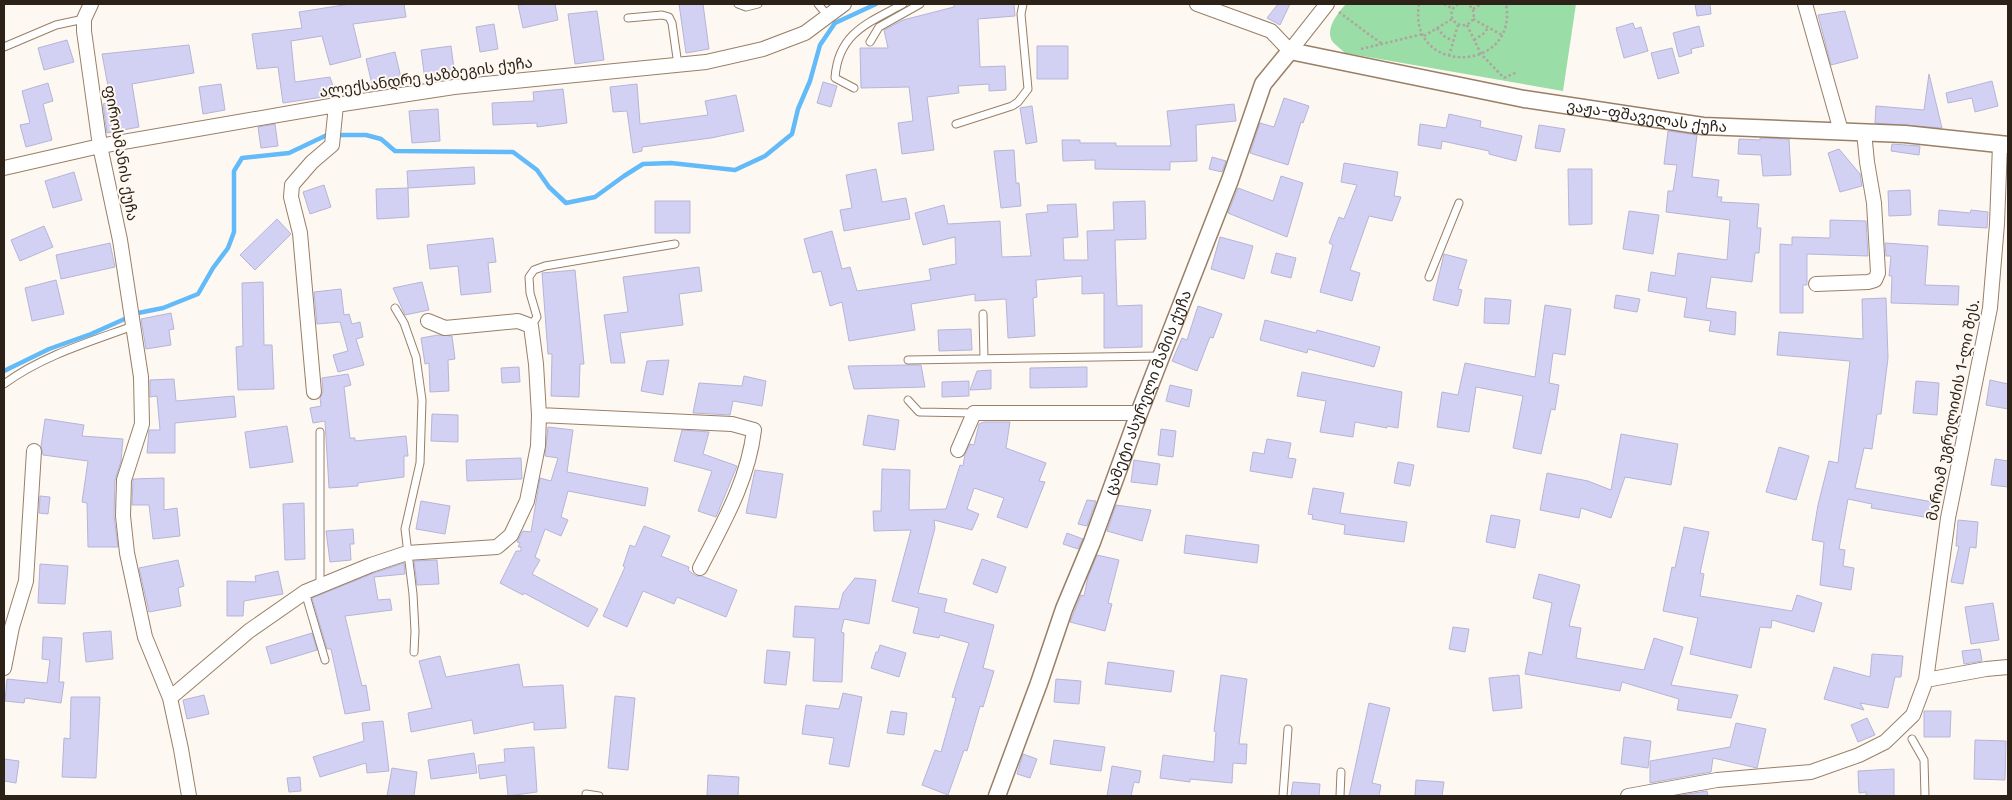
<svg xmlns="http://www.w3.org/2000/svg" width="2012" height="800" viewBox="0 0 2012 800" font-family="Rubik,'Noto Sans Georgian',sans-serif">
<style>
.green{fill:#9adda6}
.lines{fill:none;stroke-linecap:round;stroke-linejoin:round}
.stream{stroke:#62baf9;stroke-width:4.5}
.building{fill:#d2d0f3;stroke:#b7b5d7}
.service-casing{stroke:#997f66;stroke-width:9}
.minor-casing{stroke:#997f66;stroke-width:16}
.tertiary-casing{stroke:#997f66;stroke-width:19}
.path{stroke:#ada59e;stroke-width:2.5;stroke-dasharray:2.5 2.5;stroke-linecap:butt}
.service{stroke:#fff;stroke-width:7}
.minor{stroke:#fff;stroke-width:14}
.tertiary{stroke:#fff;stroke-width:16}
.labels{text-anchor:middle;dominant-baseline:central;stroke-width:4;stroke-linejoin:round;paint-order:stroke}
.street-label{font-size:15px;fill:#2d2218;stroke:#fef8f2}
</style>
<rect width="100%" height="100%" fill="#fef8f2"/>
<!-- green -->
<path class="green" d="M1346,4H1576L1563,91L1345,53C1341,49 1335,45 1332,41C1325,28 1338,13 1346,4Z"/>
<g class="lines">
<!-- stream -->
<path class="stream" d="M4,371L49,349L91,334L138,313L163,308L198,294L213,268L228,248L234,232V171L242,158L289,153L327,135H366L381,139L395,151L513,152L537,170L549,187L566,203L595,197L624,176L643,164L671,163L735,170L765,156L792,134L798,109L810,81L820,45L835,23L876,4"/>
</g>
<!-- building -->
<path class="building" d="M350,4H404L406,17L353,24L361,57L330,65L322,36L291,41L295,82L330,77L336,95L283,103L278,67L257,69L252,34L302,28L299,12Z
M529,4H555L558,20L523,28L518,5Z
M679,4H703L709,49L686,53Z
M954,4H1014L1015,16L978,19L980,67L1005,66L1006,90L989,91V84L958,86L959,93L927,97L934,150L902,154L898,123L913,121L909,87L861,88L860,48H888L884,30L903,20L954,7Z
M1278,4H1290L1280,25L1267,18Z
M1695,4H1710L1711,14L1697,16Z
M597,11L604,60L575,64L568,14Z
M1845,11L1858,58L1831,65L1818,15Z
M1633,23L1635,29L1641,27L1648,51L1624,58L1616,28Z
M494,24L498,49L480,52L476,27Z
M1699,26L1704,46L1691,49L1692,53L1679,57L1673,33Z
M67,40L74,62L44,70L38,48Z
M189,45L194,73L132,84L139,127L107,133L103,104L111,102L102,54Z
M451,46L455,76L425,80L421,50Z
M1037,46H1068V79H1037Z
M1672,48L1679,73L1658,79L1651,53Z
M395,52L401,78L372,84L366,59Z
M1929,74L1942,128L1875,123L1876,106L1924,110Z
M1992,81L1998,106L1975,112L1972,98L1948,103L1946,93Z
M823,82L837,86L831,107L817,103Z
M48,83L53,101L43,104L52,140L26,147L20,125L30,123L22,91Z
M221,84L225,110L203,114L199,87Z
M637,84L640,124L708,115L705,101L736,95L744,131L711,138L642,147V151L633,153L627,111L613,112L610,87Z
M563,89L567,123L537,127V123L493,125L492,103L534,101L533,92Z
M1284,98L1309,106L1303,123L1301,122L1288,165L1250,153L1260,123L1274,127Z
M1234,104L1236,121L1196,125L1197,161L1170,162V170L1095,169V160L1063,161L1062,140H1080V143H1116V146H1171L1167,111Z
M1032,106L1037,142L1026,144L1020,108Z
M438,109L440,141L412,143L409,111Z
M1449,114L1481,121L1480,127L1522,136L1516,161L1489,154V151L1442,141L1441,149L1418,145L1420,124L1446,128Z
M275,124L278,146L261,148L258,127Z
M1539,125L1565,129L1560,152L1535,148Z
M1668,131L1697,135L1692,177L1719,180L1717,197H1722L1721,202L1759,204L1757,228H1761L1759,253H1755L1752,282L1711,277L1706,308L1736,312L1735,335L1709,331L1711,321L1684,317L1687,298L1648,291L1651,272L1675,276L1678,253L1727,260L1730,220L1666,212L1668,191H1673L1677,165L1664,164Z
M1760,138L1789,139L1791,175L1763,176L1761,155L1738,154L1739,139L1760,140Z
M1892,144L1920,146L1919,155L1891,151Z
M1839,149L1860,174L1862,186L1840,192L1828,153Z
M1014,150L1016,183H1019L1021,206L1001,208L994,151Z
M1212,157L1226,161L1222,172L1209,169Z
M1344,163L1398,172L1394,196L1401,197L1392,221L1369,216L1350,270L1360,273L1352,301L1320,292L1333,245L1329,243L1339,217L1344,219L1357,185L1341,182Z
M474,167L475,184L408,188L407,171Z
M876,169L882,202L906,198L910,219L844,231L840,210L852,208L846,175Z
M1568,169H1592V224L1569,225Z
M74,172L82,200L53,208L45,181Z
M1281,176L1303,183L1287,237L1228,213L1238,188L1273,201Z
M324,185L331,207L310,214L303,192Z
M408,188L409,217L377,219L376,189Z
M1910,190L1911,215L1889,216L1888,191Z
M655,201H690V233H655Z
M1145,201L1146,239L1115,240L1117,306L1142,305V347L1104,348V293L1082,294V276L1036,280L1037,297L1033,298L1035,336L1008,338L1006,299L975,301V294L911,304L915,330L849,341L842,302L830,306L821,271L813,273L804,239L832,231L842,269L850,267L857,291L931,280L929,269L956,264L955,237L923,245L915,213L944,205L948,224L1000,221L1002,257L1031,256L1026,214L1048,212L1047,205L1076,204L1078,237L1063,238L1064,260H1088L1087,231L1114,230L1113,202Z
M1939,210L1970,213L1971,210L1988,212L1987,228L1938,225Z
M1629,211L1659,215L1653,254L1623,249Z
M277,219L291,234L255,270L240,255Z
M1830,220L1866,221L1868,256L1807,254V285H1803V313H1780V244L1792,245V237L1830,238Z
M44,226L53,247L20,261L11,240Z
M1220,237L1253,246L1244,279L1211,269Z
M493,238L496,262L488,263L491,292L461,295L458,266L430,269L427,245Z
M110,243L115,267L61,279L56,255Z
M1885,243L1928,246L1925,285L1959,286L1958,305L1891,303L1892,276H1889L1891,256H1886Z
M1276,253L1296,258L1291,278L1271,273Z
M1444,254L1467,260L1458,289L1462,290L1458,306L1433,300Z
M699,267L702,291L679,294L683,325L620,333L625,363H611L604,315L628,312L623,277Z
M575,270L584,364H580L579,397L551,396L552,354H548L542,273Z
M56,280L64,314L32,321L25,288Z
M263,282L264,345H272L274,389L238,390L236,347L243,346L242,283Z
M422,282L429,310L405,315L393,288Z
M341,289L344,315L349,314L352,324L360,322L363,337L356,339L364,365L338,372L333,355L348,351L340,322L317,324L314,292Z
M1616,295L1640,299L1637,312L1614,308Z
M1485,298L1511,300L1509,324L1484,323Z
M1886,298L1888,358L1881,414H1877L1872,449L1864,448L1855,488L1933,502L1930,518L1871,508L1872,504L1848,499L1839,549L1845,550L1843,566L1854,568L1851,590L1820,585L1824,542L1812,540L1818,505L1829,461L1838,463L1850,361L1777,355L1779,332L1863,339L1862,299Z
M1545,305L1571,309L1565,355L1553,353L1549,383L1559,385L1555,410L1551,409L1541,454L1513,448L1523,396L1476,387L1469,432L1437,427L1442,392L1458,395L1465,363L1535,377Z
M1198,306L1222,314L1213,338L1210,337L1197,371L1172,361L1182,338L1187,340Z
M171,313L174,329L169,330L171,345L146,349L141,319Z
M1265,320L1316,333L1317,330L1380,347L1374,367L1308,349L1307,353L1260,340Z
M971,329L972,350L939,351L938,330Z
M438,335L452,336L455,359L448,360L449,391L430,392L429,363L425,364L421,338Z
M669,360L663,395L641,391L647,361Z
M907,365H921L925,387L854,389L848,366Z
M519,367L520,382L502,383L501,368Z
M1087,367V387L1030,388V368Z
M991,370V389L970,390L977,371Z
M1302,372L1402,392L1398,428L1387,426V428L1355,422L1353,437L1320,432L1326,401L1297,396Z
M348,374L351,385L344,387L350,438H355V441L406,436L408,456H404V477L358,483V486L329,488L325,421L313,423L310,408L321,406L320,398L323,391L322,378Z
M744,376L766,381L762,406L733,401L730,415L693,413L699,383L742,386Z
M174,379L176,401L234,396L236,417L175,423V453H147L149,430H160L157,396L150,397V380Z
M1990,380L2008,384V409L1986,405Z
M969,381V396L942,397V382Z
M1916,381L1939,383L1937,415L1913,413Z
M1170,385L1192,390L1189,407L1166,401Z
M432,414L458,415V442L431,441Z
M868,415L899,420L895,450L863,445Z
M45,419L84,425L82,436L123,439L121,461L115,480L114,516L118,547H88L87,503L82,502L88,461L43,455L41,446Z
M984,422H1010L1006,448L1046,463L1039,481L1045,482L1027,528L997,517L1004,498L974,488L967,509L979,514L972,530L934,520L935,528L918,593L947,599L944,612L994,625L983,668L994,671L983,707L980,706L967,751L964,750L948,795L922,785L935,750L941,752L956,698L952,697L969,643L940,635L939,638L913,633L919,608L892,601L911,530L874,531L873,511H881L882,469L910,470L909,510L946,509L960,465L963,466L965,454L970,444L974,445L979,424Z
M287,426L293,462L250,468L245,432Z
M548,427L573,430L567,472L648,488L645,506L568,491L561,517L568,520L561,536L545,529L535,557L540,560L532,574L598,609L588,627L524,593L523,595L500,583L516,551H521V547H518L520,543L517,542L523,531L531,532L540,478L551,481L558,458L545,456Z
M1161,429L1176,431L1173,457L1158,455Z
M682,430L709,432L703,454L737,466L716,517L698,511L712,471L674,461Z
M1621,434L1678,444L1671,485L1625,477L1611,518L1581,508L1579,518L1540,510L1547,473L1588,481L1611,490Z
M1267,439L1291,443L1288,458L1296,459L1292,478L1250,471L1253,452L1264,454Z
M1779,447L1809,456L1796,500L1766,492Z
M521,458L522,479L467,481L466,460Z
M1995,459L2008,461V487L1991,485Z
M1134,460L1160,464L1157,485L1131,482Z
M1398,462L1414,465L1410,486L1394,483Z
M755,470L783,474L776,518L746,513Z
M164,478V510L177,508L180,536L153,539L149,505H132L133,481V479Z
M1313,488L1344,493L1340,513L1407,522L1404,542L1344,534L1345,525L1312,519L1313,515L1308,514Z
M40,496L50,497L48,514L39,513Z
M1087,500L1096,501L1087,526L1078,524Z
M421,501L450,506L445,534L416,529Z
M304,503L305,559L285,560L283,504Z
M1116,505L1151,510L1142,541L1107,531Z
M1491,515L1520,520L1515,548L1486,542Z
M1958,520L1978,522L1976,548L1970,547L1963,584L1951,582L1959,546H1956Z
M644,526L670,536L661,556L689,567L688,570L696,576H702L737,590L726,617L677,597L674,604L643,591L627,627L603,616L625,567L623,566L630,545L635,547Z
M1684,527L1709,532L1700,573L1704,574L1700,596L1792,611L1797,595L1822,603L1814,632L1772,620L1771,628L1760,627L1751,668L1690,654L1698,618L1663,611L1672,567L1675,568Z
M353,529L354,544H350L351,560L330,562L326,531Z
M1067,533L1083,539L1078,549L1063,544Z
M1186,535L1259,545L1257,563L1184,553Z
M1097,555L1119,560L1108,603L1112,604L1105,631L1070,622L1081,595L1084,596L1088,577Z
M982,559L1006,567L997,593L973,584Z
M178,560L184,586L178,588L181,606L149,612L139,568Z
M437,560L439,584L417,585L414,561Z
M404,563L405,574L374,577L378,600L390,599L392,610L345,616L362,686L366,685L370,710L345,714L331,649H327L312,598L374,573Z
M40,564L68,566L65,604L38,603Z
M278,571L283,594L244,601L243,616H227V581L256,582L255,576Z
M1539,574L1580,585L1569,626L1581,628L1576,658L1644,670L1654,638L1683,647L1671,685L1738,695L1731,718L1677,710L1679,699L1622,682L1620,691L1525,674L1529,652L1542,655L1552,603L1533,598Z
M855,578L876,580L869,624L844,619L841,632L844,633L842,682L813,681L815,638L793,637L795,606L839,609L843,593Z
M1993,603L1999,640L1971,644L1965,607Z
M1453,627L1469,629L1465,652L1449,649Z
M111,631L113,659L86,662L83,633Z
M312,633L317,650L271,664L266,647Z
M43,637L62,638L59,682H64L61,703L25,698L24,703L5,701L7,679L47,683L50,660L42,659Z
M880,645L906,653L899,677L871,668L876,652H878Z
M1980,649L1982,661L1964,664L1962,651Z
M767,650L790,652L786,685L764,683Z
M1872,654L1903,656L1901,677H1895L1888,708L1860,703L1864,710L1824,699L1834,667L1870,677Z
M440,656L446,677L519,664L523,687L563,685L566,728L534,730V722L474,734L472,720L411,732L408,713L432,708L419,661Z
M1108,662L1174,671L1171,692L1105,684Z
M1221,675L1247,679L1239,744H1247L1246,764L1233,763L1232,783L1190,779V782L1160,778L1163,755L1214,762L1216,732L1214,731Z
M1519,675L1522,708L1493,711L1489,678Z
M1056,679L1081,681L1079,704L1054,702Z
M843,693L862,697L849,767L829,764L834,738L802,734L806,705L839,709Z
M204,695L209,714L187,719L183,700Z
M615,696L635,698L628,770L608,768Z
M71,697H100L96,778L62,777L64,738L70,739Z
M1369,703L1390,708L1372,783L1381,785L1379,796H1349Z
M891,711L907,713L904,735L887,733Z
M1924,711H1951L1950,737H1924Z
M1867,718L1875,735L1858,742L1851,725Z
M383,721L389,771L367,773L366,763L320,777L313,757L364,741L362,723Z
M1736,723L1766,729L1757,768L1713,758L1711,772L1650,783V761L1730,747Z
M1624,737L1651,741L1648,768L1621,764Z
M1054,740L1105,747L1101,771L1050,764Z
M1975,740L2006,741L2005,780L1974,779Z
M534,747L537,792L508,796L506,775L480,779L478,765L505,762L504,749Z
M474,753L477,773L431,779L428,760Z
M1023,754L1037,759L1030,778L1017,774Z
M4,759L19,761L16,783L4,781Z
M1112,766L1141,771L1139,783L1134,782L1131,796H1107Z
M392,768L417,772L414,796H387Z
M1894,769V796H1866V792L1859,793L1858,771Z
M708,775L739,777L738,796H707Z
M300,777L301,791L289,792L287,778Z
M1416,780L1444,782L1442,796H1415Z
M1293,782L1320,784L1319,796H1291Z
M1707,791L1708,796H1676Z"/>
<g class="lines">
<!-- service casing -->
<g class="service-casing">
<path id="service" d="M738,4L746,7L758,4
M818,4L828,16
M628,18L662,15L669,17L672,23L678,65
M870,42L879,27L920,4
M4,47L56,25L84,19
M854,88L835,78C838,33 868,23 903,4
M956,124L1012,106L1018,102L1028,89L1021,14L1023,4
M1429,277L1459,203
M395,308L404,323L416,357L422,400L420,463L405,529L413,594L415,631L414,652
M983,314L984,359
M531,326L537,317L530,293L529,277L534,270L545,266L675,244
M908,360L1161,356
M4,384C42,356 89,342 133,326
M908,400L919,412L974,413
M320,585V432
M305,592L325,660
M1912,739L1924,760L1925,796
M586,794L599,796
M1283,796L1288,729
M1340,796L1341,772"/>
</g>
<!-- minor casing -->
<g class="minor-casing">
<path id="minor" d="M91,4L84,19V31L100,146L120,240L141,377L142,424L124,480L123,516L127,553L145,637L170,698L181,749L189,796
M1197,4L1271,31L1290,51L1327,4
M1805,4L1841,131
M4,168L100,146L336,105L454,87L706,62L763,49L805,33L844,4
M1816,284L1868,282L1875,280L1878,273L1874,203L1867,162L1864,132
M314,392L300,233L291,197L292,185L312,162L332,145L336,105
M539,415L732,424L754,430C748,481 723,523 700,568
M958,450L974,413H1139
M4,668L12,627L26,581L34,451
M1926,680L1948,518L1990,308L1997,224L2000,145
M170,698L249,631L305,592L371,565L407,553L497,547L511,535L527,501L538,446L539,415L536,364L531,326L518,321L445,328L428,321
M1628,796L1717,780L1811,772L1859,755L1885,742L1913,715L1926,680L1986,669L2008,667"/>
</g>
<!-- tertiary casing -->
<g class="tertiary-casing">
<g id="tertiary">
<path id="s1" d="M997,796L1039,683L1064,609L1092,542L1139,413L1230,180L1263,84L1290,51L1524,99L1703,126L1905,134L2008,145"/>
</g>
</g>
<!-- path -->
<path class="path" d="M1419,4C1407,77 1519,73 1506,4
M1444,4L1453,9
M1458,4C1441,14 1461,37 1474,18L1473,9L1468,4
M1473,9L1481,4
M1339,12L1382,44
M1473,19L1502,35
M1467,25L1481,54L1504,78
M1437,28L1444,36L1453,41
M1424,36L1452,19
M1474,40L1483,34L1488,28
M1361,49L1423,34
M1449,56L1458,25
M1504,78L1517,72"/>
<!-- service -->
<use href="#service" class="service"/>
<!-- minor -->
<use href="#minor" class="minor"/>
<!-- tertiary -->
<use href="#tertiary" class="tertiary"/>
</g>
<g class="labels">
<!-- street labels -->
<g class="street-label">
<text transform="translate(426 77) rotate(-8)">ალექსანდრე ყაზბეგის ქუჩა</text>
<text stroke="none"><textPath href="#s1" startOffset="1166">ვაჟა-ფშაველას ქუჩა</textPath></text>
<text transform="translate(121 153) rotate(80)">ფიროსმანის ქუჩა</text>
<text stroke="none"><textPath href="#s1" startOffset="431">ცამეტი ასურელი მამის ქუჩა</textPath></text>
<text transform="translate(1953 410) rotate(-79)">მარიამ უგრელიძის 1-ლი შეს.</text>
</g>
</g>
<!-- border -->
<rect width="2012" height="800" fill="none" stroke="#2d2218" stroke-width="10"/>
</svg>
